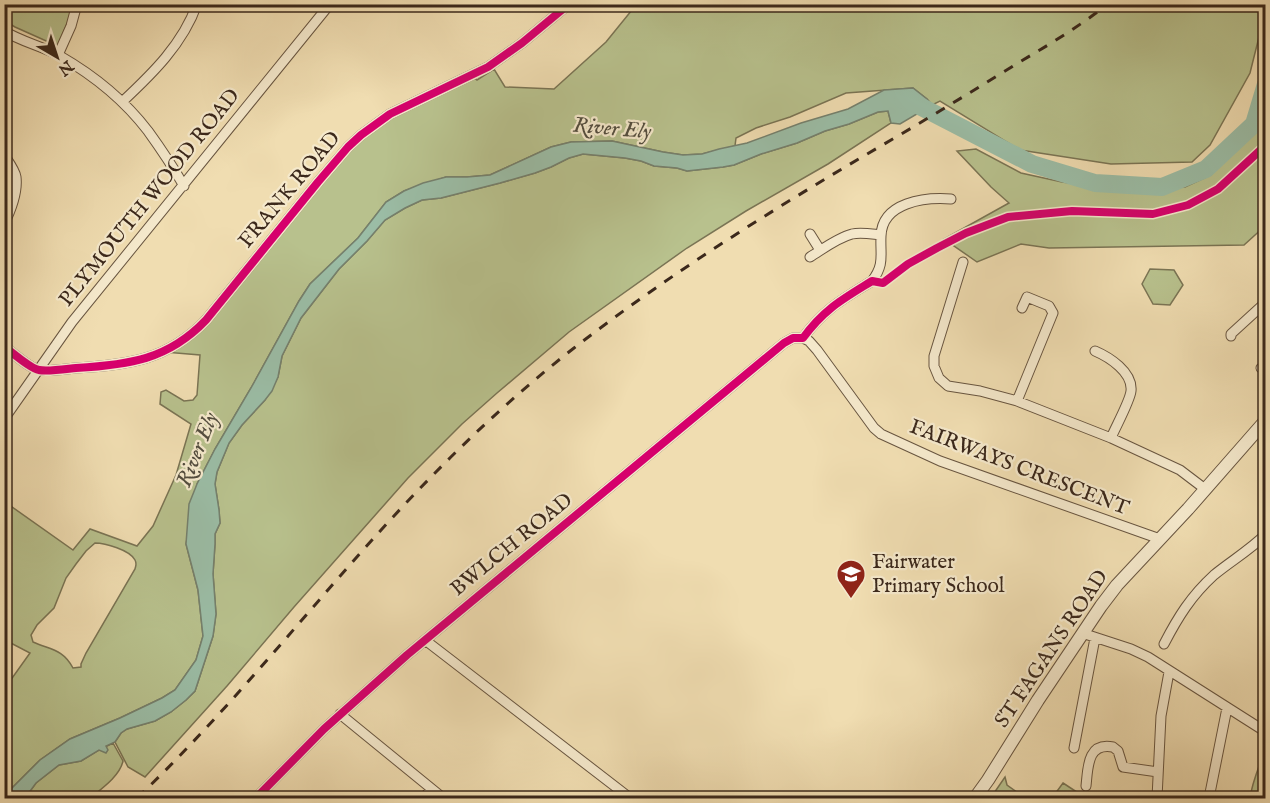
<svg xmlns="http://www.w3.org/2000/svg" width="1270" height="803" viewBox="0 0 1270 803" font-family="'IM FELL English',serif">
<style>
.green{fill:#b8c18d;stroke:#7a7454;stroke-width:1.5;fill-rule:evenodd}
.water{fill:#9bbda6;stroke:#75816e;stroke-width:1.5}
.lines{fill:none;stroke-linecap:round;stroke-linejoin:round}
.river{stroke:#9bbda6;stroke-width:18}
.minor-casing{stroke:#685540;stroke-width:11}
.tertiary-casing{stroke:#685540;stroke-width:14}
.minor{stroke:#f5e9cc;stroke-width:9}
.tertiary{stroke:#f5e9cc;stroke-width:12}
.rail{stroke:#3b281b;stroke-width:3;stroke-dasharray:10 10;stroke-linecap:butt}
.cycleway-casing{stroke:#f5e9cc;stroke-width:11}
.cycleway{stroke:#d6006c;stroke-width:8}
.labels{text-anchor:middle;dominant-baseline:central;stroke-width:4.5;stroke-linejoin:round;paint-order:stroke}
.street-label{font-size:21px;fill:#3b281b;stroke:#f5e9cc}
.poi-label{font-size:21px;fill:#3b281b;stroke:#f5e9cc;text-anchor:start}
.water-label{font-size:22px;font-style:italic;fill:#534d3e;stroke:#f5e9cc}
</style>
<rect width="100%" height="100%" fill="#f0ddb1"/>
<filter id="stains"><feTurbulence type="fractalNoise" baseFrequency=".00333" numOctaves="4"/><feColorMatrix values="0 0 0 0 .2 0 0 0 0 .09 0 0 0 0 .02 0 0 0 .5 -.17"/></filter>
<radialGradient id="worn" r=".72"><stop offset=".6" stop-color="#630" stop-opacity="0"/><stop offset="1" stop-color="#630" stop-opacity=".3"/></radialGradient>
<!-- green -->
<path class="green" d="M5,5H73L69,19L58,45L53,44L15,27L5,21Z
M636,5H1265V13L1250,73L1210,145L1192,162L1111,164L1020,150L940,101L932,105L927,99L913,88L846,93L790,117L756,128L736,138L735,146L702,154L683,155L663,152L612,141L571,142L551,147L490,175L467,177H446L404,191L386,202L358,238L310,284L299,301L251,388L215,449L197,484L186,544L198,590L203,636L196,660L175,690L162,698L120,718L70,739L40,760L5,795V688L30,653L5,640V502L73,550L90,529L137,546L153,526L176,475L191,424L160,404L161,392L166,390L184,401L193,400L197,395L200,355L164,352L182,341L306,196L373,125L472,76L477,80L494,69L505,87L554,89L606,42ZM95,543C105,543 130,550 135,560C137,564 136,565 135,569L86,653L81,664V667L73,668C63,649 51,650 33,642L31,635L37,625L54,608L66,578L76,564L86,551Z
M1265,98V226L1244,245L1049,248L1021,244L977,262L944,239L1009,203L991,187L957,151L976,149L1021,173L1062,182L1107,188L1146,186L1185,187L1211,175L1230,149L1249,136Z
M888,111L891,123L828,164L746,211L687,248L569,332L497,393L462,424L408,478L294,607L227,686L145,777L128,767L115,742L121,733L127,729L155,721L171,712L186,700L195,691L213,636L216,614L213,574L215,544V534L220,523L219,510L215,484L217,472L229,443L242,425L265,400L278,377L282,356L301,318L339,269L367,241L385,220L405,208L422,200L441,198L500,183L535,173L551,167L569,158L583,154L625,158L641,161L654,166L677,168L687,171L723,167L734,165L761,154L797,143L825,131L849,124L878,112Z
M5,161C16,181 14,198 5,217Z
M1150,269L1174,270L1183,285L1170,305L1153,304L1142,284Z
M113,743L123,761C120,776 101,789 90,798H25L36,783L59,765L81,761L97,751Z
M1265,749V776L1263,789V798H1250C1252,782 1260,765 1265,749Z
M1005,777L1007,785L1025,798C1019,799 1011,800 1005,798C999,797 999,794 992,796Z
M1063,783L1086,798H1052Z"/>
<!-- water -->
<path class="water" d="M913,88L927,99L932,105L900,124L891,123L888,111L878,112L849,124L825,131L797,143L761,154L734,165L723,167L687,171L677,168L654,166L641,161L625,158L583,154L569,158L551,167L535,173L500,183L441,198L422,200L405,208L385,220L367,241L339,269L301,318L282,356L278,377L272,391L265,400L242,425L229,443L217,472L215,484L219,510L220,523L215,534V544L213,574L216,614L213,636L195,691L186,700L171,712L155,721L127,729L121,733L115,742L106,746L108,750L106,753L99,750L81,761L59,765L36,783L25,798H5V795L40,760L70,739L120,718L162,698L175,690L196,660L203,636L198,590L186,544L189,504L197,484L215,449L251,388L299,301L310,284L358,238L386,202L404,191L423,183L446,177H467L490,175L551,147L571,142L612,141L663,152L683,155L702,154L719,149L747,143L801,123L848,109L884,90Z"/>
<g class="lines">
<!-- river -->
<path class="river" d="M903,100L906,99L1032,164L1095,183L1162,187L1206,169L1254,124L1266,84"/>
<!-- minor casing -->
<g class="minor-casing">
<path id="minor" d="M4,31C22,42 42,46 60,56C93,75 125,101 148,131C161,149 173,167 184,186
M58,55L71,26L77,4
M122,102C152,74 183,44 197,4
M4,155C8,161 15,170 16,177C18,193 11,210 4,224
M810,234L820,250
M810,257C823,249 837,238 852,234C861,232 871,234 881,235
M963,262L934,356V366L939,378L948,386L980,391L1017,401L1111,438L1180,470L1205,489
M1231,336V334L1266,302
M803,338L809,341L817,350L874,428L881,434L940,461L1160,539
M803,338C824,309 843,299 872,281C885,264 880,255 881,236C882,202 925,197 951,199
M4,346C11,352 32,369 39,370C47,372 66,369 76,368C128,365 168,360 206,320L318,182L348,147L361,135L390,114L488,67L522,43L569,4
M1095,351C1109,357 1133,372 1131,391C1130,401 1115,428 1111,438
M1261,368L1266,372
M1017,401L1053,313L1049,306L1027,297L1022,308
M4,419L72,322L330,4
M1082,633L1131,649L1148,657L1266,732
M425,640L630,798
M1164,644C1178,617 1191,596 1214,575C1231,561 1250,550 1266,534
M340,714L443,798
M1074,748L1095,638
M1086,786C1088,768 1087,742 1113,747L1118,751L1123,767L1158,772
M256,798L324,729L407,655L784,343L793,338H803
M424,798L431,789
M1157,798L1161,716L1169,672
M1209,798L1227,708"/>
</g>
<!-- tertiary casing -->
<g class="tertiary-casing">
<path id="tertiary" d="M975,798L988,780L1038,700L1101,606L1117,585L1188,509L1266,420"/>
</g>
<!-- minor -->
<use href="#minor" class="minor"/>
<!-- tertiary -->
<use href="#tertiary" class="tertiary"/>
<!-- rail -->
<path class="rail" d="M137,798C155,781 173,763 190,745C253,679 311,608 372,540C434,471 501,405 574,348C676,269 786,201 898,136C940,111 981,86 1023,60C1052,43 1081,25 1108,4"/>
<!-- cycleway casing -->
<g class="cycleway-casing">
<path id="cycleway" d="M4,346C11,352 32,369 39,370C47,372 66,369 76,368C128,365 168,360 206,320L318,182L348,147L361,135L390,114L488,67L522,43L569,4
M256,798L324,729L407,655L784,343L793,338H803C824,309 843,299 872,281L883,283L908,264L937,248L966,233L1008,217L1072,211L1153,214L1188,205L1218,189L1266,145"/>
</g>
<!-- cycleway -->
<use href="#cycleway" class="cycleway"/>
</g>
<!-- icons -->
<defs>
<g id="school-pin" transform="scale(1.5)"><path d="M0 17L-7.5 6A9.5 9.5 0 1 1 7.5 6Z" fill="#8f2418" stroke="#f5e9cc"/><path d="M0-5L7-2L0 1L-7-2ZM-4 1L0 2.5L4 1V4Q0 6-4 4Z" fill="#fff"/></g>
</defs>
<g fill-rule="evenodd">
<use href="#school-pin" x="851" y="574"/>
</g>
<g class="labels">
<!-- street labels -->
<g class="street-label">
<text transform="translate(290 190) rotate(-50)">FRANK ROAD</text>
<text transform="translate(150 198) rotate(-51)">PLYMOUTH WOOD ROAD</text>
<text transform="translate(1019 468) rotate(21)">FAIRWAYS CRESCENT</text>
<text transform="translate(512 545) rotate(-39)">BWLCH ROAD</text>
<text transform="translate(1052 649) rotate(-56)">ST FAGANS ROAD</text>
</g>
<!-- poi labels -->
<g class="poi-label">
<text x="872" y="562">Fairwater<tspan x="872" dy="24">Primary School</tspan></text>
</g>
<!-- water labels -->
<g class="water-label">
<text transform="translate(612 129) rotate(5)">River Ely</text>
<text transform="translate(198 450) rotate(-68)">River Ely</text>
</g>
</g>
<!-- margin -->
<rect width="1270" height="803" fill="none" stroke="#f0ddb1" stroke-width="24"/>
<rect x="6" y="6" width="1258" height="791" fill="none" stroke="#3b281b" stroke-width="3"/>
<rect x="12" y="12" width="1246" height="779" fill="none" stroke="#3b281b" stroke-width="1.5"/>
<!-- north arrow -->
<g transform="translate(57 57) rotate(141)" stroke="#f5e9cc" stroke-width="4.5" paint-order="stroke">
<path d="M0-4.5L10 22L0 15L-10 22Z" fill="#3b281b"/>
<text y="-9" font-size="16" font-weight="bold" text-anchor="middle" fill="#3b281b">N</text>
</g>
<rect width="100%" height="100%" filter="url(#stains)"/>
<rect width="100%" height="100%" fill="url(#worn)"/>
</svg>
